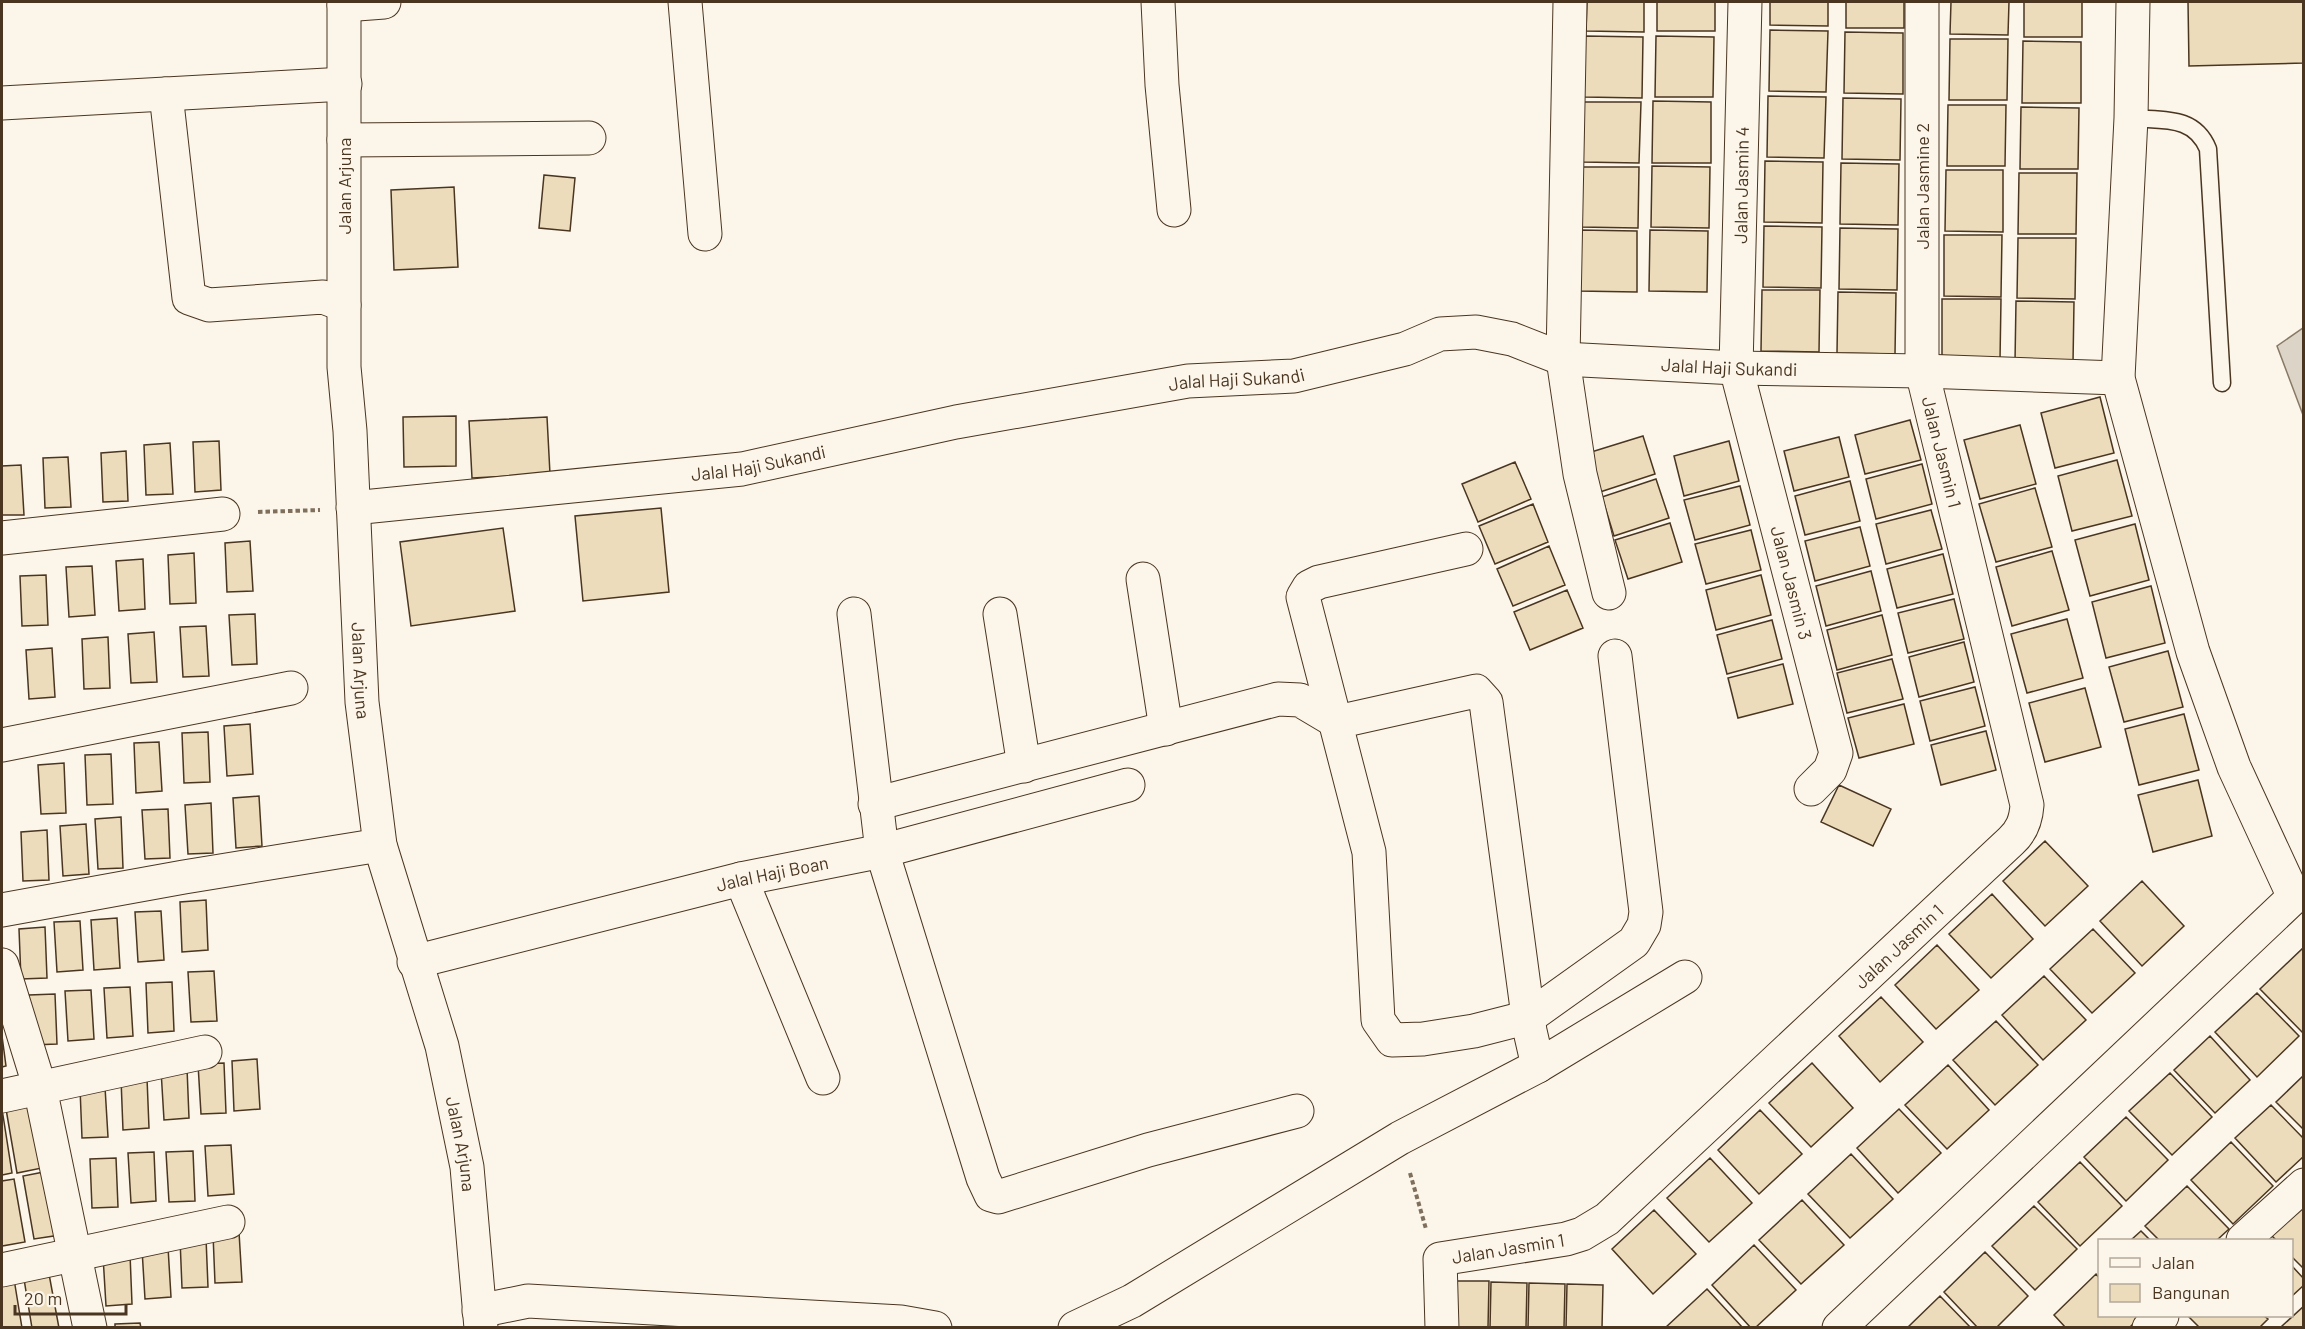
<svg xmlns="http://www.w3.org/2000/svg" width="2305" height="1329" viewBox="0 0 2305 1329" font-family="Barlow,sans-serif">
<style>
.water{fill:#dcd4c6;stroke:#887966;stroke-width:1.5}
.building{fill:#ecdcbc;stroke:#4a3520;stroke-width:1.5}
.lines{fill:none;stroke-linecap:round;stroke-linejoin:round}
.lane-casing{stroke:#4a3520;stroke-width:19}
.street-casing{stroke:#4a3520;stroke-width:35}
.secondary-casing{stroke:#4a3520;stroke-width:35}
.path{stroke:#7f6f5c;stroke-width:4;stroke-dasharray:4.5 3;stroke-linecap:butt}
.lane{stroke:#fbf6e9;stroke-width:16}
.street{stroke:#fbf6e9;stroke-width:33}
.secondary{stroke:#fbf6e9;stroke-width:33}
.labels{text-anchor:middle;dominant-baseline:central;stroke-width:4.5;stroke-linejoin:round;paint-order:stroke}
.street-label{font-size:18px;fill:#4a3520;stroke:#fbf6e9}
</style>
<rect width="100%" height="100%" fill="#fbf6e9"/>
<!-- water -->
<path class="water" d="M2303,328V415L2277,346Z"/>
<!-- building -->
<path class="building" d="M1587,2H1644V32L1586,31Z
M1657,2H1715V31H1657Z
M1770,2H1828V26L1770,25Z
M1846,2H1904V28H1846Z
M1951,2H2009L2008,35L1950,34Z
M2024,2H2082V37H2024Z
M2188,2H2304V63L2189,66Z
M1770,30L1828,31L1826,92L1769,91Z
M1845,32L1903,33V94L1844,93Z
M1585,36L1643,37L1642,98L1584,97Z
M1656,36L1714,37L1713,97H1655Z
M1950,39H2008L2007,100H1949Z
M2023,41L2081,42V103H2022Z
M1768,96L1826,97L1824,158L1767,157Z
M1843,98L1901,99L1900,160L1842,159Z
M1653,101L1711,102V163H1652Z
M1582,102H1641L1639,163L1582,162Z
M1948,105H2006L2005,166H1947Z
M2021,107L2079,108L2078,169H2020Z
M1765,161L1823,162L1822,223L1764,222Z
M1841,163L1899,164L1898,225L1840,224Z
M1652,166L1710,167L1709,228L1651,227Z
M1581,167H1639L1638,228L1580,227Z
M1946,170H2003V232L1945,231Z
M2019,173H2077L2076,234H2018Z
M544,175L575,178L570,231L539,228Z
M454,187L458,267L394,270L391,190Z
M1764,226L1822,227L1821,288L1763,287Z
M1840,228L1898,229L1897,290L1839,289Z
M1579,230L1637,231V292L1578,291Z
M1650,230L1708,231L1707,292L1649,291Z
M1944,235H2002L2001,297L1944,296Z
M2018,238H2076L2075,299L2017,298Z
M1762,290H1820L1819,352L1761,351Z
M1838,292L1896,293L1895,354L1837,353Z
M1942,299H2001L2000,360H1942Z
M2016,301L2074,302L2073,363L2015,362Z
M2100,397L2114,453L2055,468L2041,413Z
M456,416V466L404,467L403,417Z
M547,417L550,474L472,478L469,421Z
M1910,420L1921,460L1865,474L1855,435Z
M2020,425L2036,484L1980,499L1964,440Z
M1643,436L1655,474L1600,492L1588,453Z
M1839,437L1849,477L1794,491L1784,451Z
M219,441L221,490L195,492L193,442Z
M1729,441L1739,481L1684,496L1674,456Z
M170,443L173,494L146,495L144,445Z
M126,451L128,501L103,502L101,453Z
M68,457L71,507L45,508L43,458Z
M2117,460L2132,516L2072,531L2058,476Z
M1515,462L1531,499L1478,522L1462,484Z
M1922,464L1932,504L1876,519L1866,479Z
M21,465L24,515H2V466Z
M1656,479L1669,518L1614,536L1602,497Z
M1850,481L1860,521L1805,535L1795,496Z
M1740,486L1750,525L1695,540L1684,500Z
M2035,488L2052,547L1996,562L1979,504Z
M1533,504L1548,542L1495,564L1479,526Z
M661,508L669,592L583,601L575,516Z
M1931,510L1942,549L1886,564L1876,524Z
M1670,523L1682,562L1628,579L1615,540Z
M2135,524L2149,580L2090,596L2075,540Z
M1860,527L1870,566L1815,581L1805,541Z
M503,528L515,611L411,626L400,542Z
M1751,530L1761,570L1706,584L1695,544Z
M250,541L253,591L227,592L225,543Z
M1549,546L1565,585L1513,606L1497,569Z
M2052,551L2069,610L2012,626L1996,567Z
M194,553L196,603L170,604L168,555Z
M1943,554L1953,594L1897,608L1887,569Z
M143,559L145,609L119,611L116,561Z
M92,566L95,615L69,617L66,567Z
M1871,571L1881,611L1826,626L1816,586Z
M46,575L48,625L22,626L20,576Z
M1761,575L1771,615L1716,630L1706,590Z
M2151,586L2165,643L2106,658L2092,602Z
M1567,590L1583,628L1530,650L1514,612Z
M1954,599L1964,639L1908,653L1898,613Z
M255,614L257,664L232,665L229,615Z
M1882,615L1892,655L1837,670L1827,630Z
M2067,619L2083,678L2027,693L2011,634Z
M1772,620L1782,659L1727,674L1717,635Z
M206,626L209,676L183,677L180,627Z
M154,632L157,682L131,683L128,634Z
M108,637L110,688L84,689L82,639Z
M1964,642L1974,682L1919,697L1909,657Z
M52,648L55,697L29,699L26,650Z
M2168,651L2183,707L2124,722L2109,667Z
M1892,659L1903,699L1847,713L1837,673Z
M1783,664L1793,704L1738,718L1728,678Z
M1975,687L1985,726L1930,741L1920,701Z
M2085,688L2101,747L2045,762L2029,703Z
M1904,704L1914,744L1859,758L1848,718Z
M2184,714L2199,770L2139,785L2125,729Z
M250,724L253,774L227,776L224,726Z
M1986,731L1996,770L1941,785L1931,745Z
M208,732L210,782L184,783L182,733Z
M159,742L162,791L136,793L134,743Z
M111,754L113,804L87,805L85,755Z
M64,763L66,813L41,814L38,765Z
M2198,780L2212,836L2153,852L2138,795Z
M1839,785L1891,809L1873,846L1821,822Z
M259,796L262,846L236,848L233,798Z
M211,803L213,853L188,854L185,805Z
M168,809L170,858L145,859L142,810Z
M121,817L123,868L98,869L95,819Z
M86,824L89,874L63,876L60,826Z
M47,830L49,880L23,881L21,832Z
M2045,841L2088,886L2045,926L2003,881Z
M2142,881L2184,926L2142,966L2100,921Z
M1992,894L2033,939L1991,978L1949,934Z
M206,900L208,950L182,952L180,902Z
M161,911L164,960L138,962L135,912Z
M117,918L120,968L94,970L91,920Z
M80,921L83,970L57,972L54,922Z
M45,927L47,978L21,979L19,929Z
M2093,929L2135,973L2092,1013L2050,969Z
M1937,945L1979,990L1936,1029L1895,985Z
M2302,949L2304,950L2303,1033L2260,989Z
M214,971L217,1021L191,1022L188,972Z
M2044,976L2086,1020L2043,1060L2002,1015Z
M172,982L174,1031L148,1033L146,983Z
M130,987L133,1036L107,1038L104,988Z
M91,990L94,1039L68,1041L65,991Z
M2257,993L2299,1036L2257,1077L2215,1032Z
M55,994L57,1044L32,1045L29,995Z
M1881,997L1923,1042L1880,1082L1839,1036Z
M1996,1021L2038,1065L1995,1105L1953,1060Z
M2,1036L6,1066L2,1067Z
M2210,1036L2250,1080L2215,1113L2174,1070Z
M257,1059L260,1109L234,1111L232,1061Z
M224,1063L226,1113L201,1114L198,1064Z
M1812,1063L1853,1108L1811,1147L1769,1103Z
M1948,1065L1989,1110L1947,1149L1905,1105Z
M187,1068L189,1118L164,1120L161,1070Z
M2170,1073L2212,1117L2172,1155L2129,1111Z
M2304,1075V1130L2276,1102Z
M147,1078L149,1128L123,1130L121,1079Z
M105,1087L108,1137L82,1138L80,1088Z
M32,1104L42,1168L17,1173L6,1109Z
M2271,1105L2304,1139V1156L2276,1182L2235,1138Z
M2,1109L12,1173L2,1175Z
M1899,1109L1941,1153L1898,1193L1857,1148Z
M1760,1110L1802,1154L1759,1194L1718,1150Z
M2126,1117L2168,1160L2126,1201L2084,1157Z
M2231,1142L2273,1186L2233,1224L2191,1180Z
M231,1145L234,1194L208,1196L205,1146Z
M193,1151L195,1201L169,1202L166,1152Z
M154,1152L156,1201L131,1203L128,1153Z
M1851,1154L1893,1199L1850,1238L1808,1194Z
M116,1158L118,1207L92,1208L90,1159Z
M1710,1158L1752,1203L1709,1242L1667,1198Z
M2080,1162L2122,1206L2080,1246L2038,1202Z
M49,1171L60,1235L34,1239L23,1176Z
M14,1179L25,1242L2,1246V1181Z
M2187,1186L2229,1229L2217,1240H2159L2145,1226Z
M1802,1200L1844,1245L1801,1284L1759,1240Z
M2304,1203V1269L2292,1257V1240H2276L2271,1235Z
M2034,1206L2077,1249L2035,1290L1992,1246Z
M1654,1210L1696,1254L1653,1294L1612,1249Z
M2141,1231L2150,1240H2131Z
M239,1232L242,1282L215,1283L213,1234Z
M206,1238L208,1287L182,1288L180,1239Z
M1754,1245L1796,1290L1755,1328H1751L1712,1285Z
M168,1247L171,1297L145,1299L142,1249Z
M1985,1252L2028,1296L1996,1328H1978L1944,1292Z
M130,1254L132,1304L106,1306L103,1256Z
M2292,1266L2304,1279V1285L2292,1296Z
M49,1274L59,1328H32L24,1279Z
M2096,1274L2100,1279V1316H2135L2138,1319L2129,1328H2066L2054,1315Z
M14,1279L22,1328H2V1281Z
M1453,1281H1489L1488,1328H1452Z
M1491,1282L1527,1283L1526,1328H1490Z
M1529,1283L1565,1284L1564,1328H1528Z
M1567,1284L1603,1285L1602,1328H1566Z
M1707,1289L1743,1328H1665Z
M1940,1296L1971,1328H1907Z
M2304,1306V1328H2284L2282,1326Z
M2188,1316H2264L2268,1319L2259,1328H2200Z
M140,1323L141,1328H115V1324Z"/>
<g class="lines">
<!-- lane casing -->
<g class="lane-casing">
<path id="lane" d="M2131,118C2163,121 2194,115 2208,149L2222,383"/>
</g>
<!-- street casing -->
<g class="street-casing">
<g id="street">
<path d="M685,2L705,234"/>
<path d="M1158,2L1162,85L1174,210"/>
<path d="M1570,2L1563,359L1580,474L1609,593"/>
<path id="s1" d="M1745,2L1736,368L1836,753L1830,770L1811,789"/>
<path d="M2133,2L2131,118L2118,378L2193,652L2234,767L2294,897L2304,893"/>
<path d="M344,5L384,2"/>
<path d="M166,94L189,298L209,305L323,297L344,305"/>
<path d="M2,103L345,84"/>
<path d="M344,140L589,138"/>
<path id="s2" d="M353,508L742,469L956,422L1188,381L1294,376L1405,349L1440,334L1476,332L1512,339L1563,359L1736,368L1922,371L2118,378"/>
<path d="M2,538L223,514"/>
<path d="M1466,549L1319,582L1309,587L1303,597L1369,852L1378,1020L1392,1040L1423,1039L1474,1031L1529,1017L1634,942L1644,925L1646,912L1615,656"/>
<path d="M1143,579L1166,729"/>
<path d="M854,614L882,851L983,1178L991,1195L998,1197L1148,1150L1297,1111"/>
<path d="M1000,614L1024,766"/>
<path d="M2,745L291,688"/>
<path d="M875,804L1278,699L1300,700L1337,722L1476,691L1486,702L1530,1031L1538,1066"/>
<path d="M741,879L823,1078"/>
<path d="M2,910L184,877L380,845"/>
<path id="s3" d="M414,962L741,879L882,851L1128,785"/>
<path d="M2,965L40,1088L90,1328"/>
<path d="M2,1096L205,1052"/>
<path d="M2243,1240L2304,1185"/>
<path d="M2,1270L228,1222"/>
<path d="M479,1311L528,1301L901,1322L935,1328"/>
<path d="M1075,1328L1132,1301L1400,1138L1538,1066L1685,977"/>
<path id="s4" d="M1442,1328L1440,1259L1566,1239L1582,1234L1607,1219L2011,841C2022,831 2026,820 2027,805L1922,371V2"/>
<path d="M1839,1328L2294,897"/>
<path d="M2149,1328L2162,1316"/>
</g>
</g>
<!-- secondary casing -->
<g class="secondary-casing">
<g id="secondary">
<path id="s5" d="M344,2V367L350,431L362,702L380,845L442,1046L467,1167L481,1328"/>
</g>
</g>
<!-- path -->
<path class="path" d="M258,512L320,510
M1410,1173L1426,1229"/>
<!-- lane -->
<use href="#lane" class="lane"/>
<!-- street -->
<use href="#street" class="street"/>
<!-- secondary -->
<use href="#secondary" class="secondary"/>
</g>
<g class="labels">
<!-- street labels -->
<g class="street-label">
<text transform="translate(1741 185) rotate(-89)">Jalan Jasmin 4</text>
<text transform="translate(344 186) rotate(-90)">Jalan Arjuna</text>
<text transform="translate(1922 186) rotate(-90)">Jalan Jasmine 2</text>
<text stroke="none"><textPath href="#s2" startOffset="1398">Jalal Haji Sukandi</textPath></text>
<text stroke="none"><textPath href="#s2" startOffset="894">Jalal Haji Sukandi</textPath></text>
<text transform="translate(1942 452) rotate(76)">Jalan Jasmin 1</text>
<text stroke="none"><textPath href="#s2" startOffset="408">Jalal Haji Sukandi</textPath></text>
<text stroke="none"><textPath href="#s1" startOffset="588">Jalan Jasmin 3</textPath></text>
<text stroke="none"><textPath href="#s5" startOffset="669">Jalan Arjuna</textPath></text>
<text stroke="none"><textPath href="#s3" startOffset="369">Jalal Haji Boan</textPath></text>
<text stroke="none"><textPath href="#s4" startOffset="642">Jalan Jasmin 1</textPath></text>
<text stroke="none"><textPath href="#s5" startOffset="1155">Jalan Arjuna</textPath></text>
<text stroke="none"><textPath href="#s4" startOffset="138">Jalan Jasmin 1</textPath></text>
</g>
</g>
<!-- border -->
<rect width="2305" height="1329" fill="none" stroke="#4a3520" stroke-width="6"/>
<!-- legend -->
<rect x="2098" y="1239" width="195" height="78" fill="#fbf6e9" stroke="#b4a999" stroke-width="1.5"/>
<rect x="2110" y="1258" width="30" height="9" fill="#fbf6e9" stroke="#b4a999" stroke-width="1.5"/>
<text x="2152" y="1269" font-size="18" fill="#4a3520">Jalan</text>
<rect x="2110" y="1284" width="30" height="18" fill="#ecdcbc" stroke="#b4a999" stroke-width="1.5"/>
<text x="2152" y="1299" font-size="18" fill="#4a3520">Bangunan</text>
<!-- scale -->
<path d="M15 1305v9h111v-9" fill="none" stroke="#4a3520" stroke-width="3"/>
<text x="24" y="1305" font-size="18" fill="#4a3520" stroke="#fbf6e9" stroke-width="4.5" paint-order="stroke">20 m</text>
</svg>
